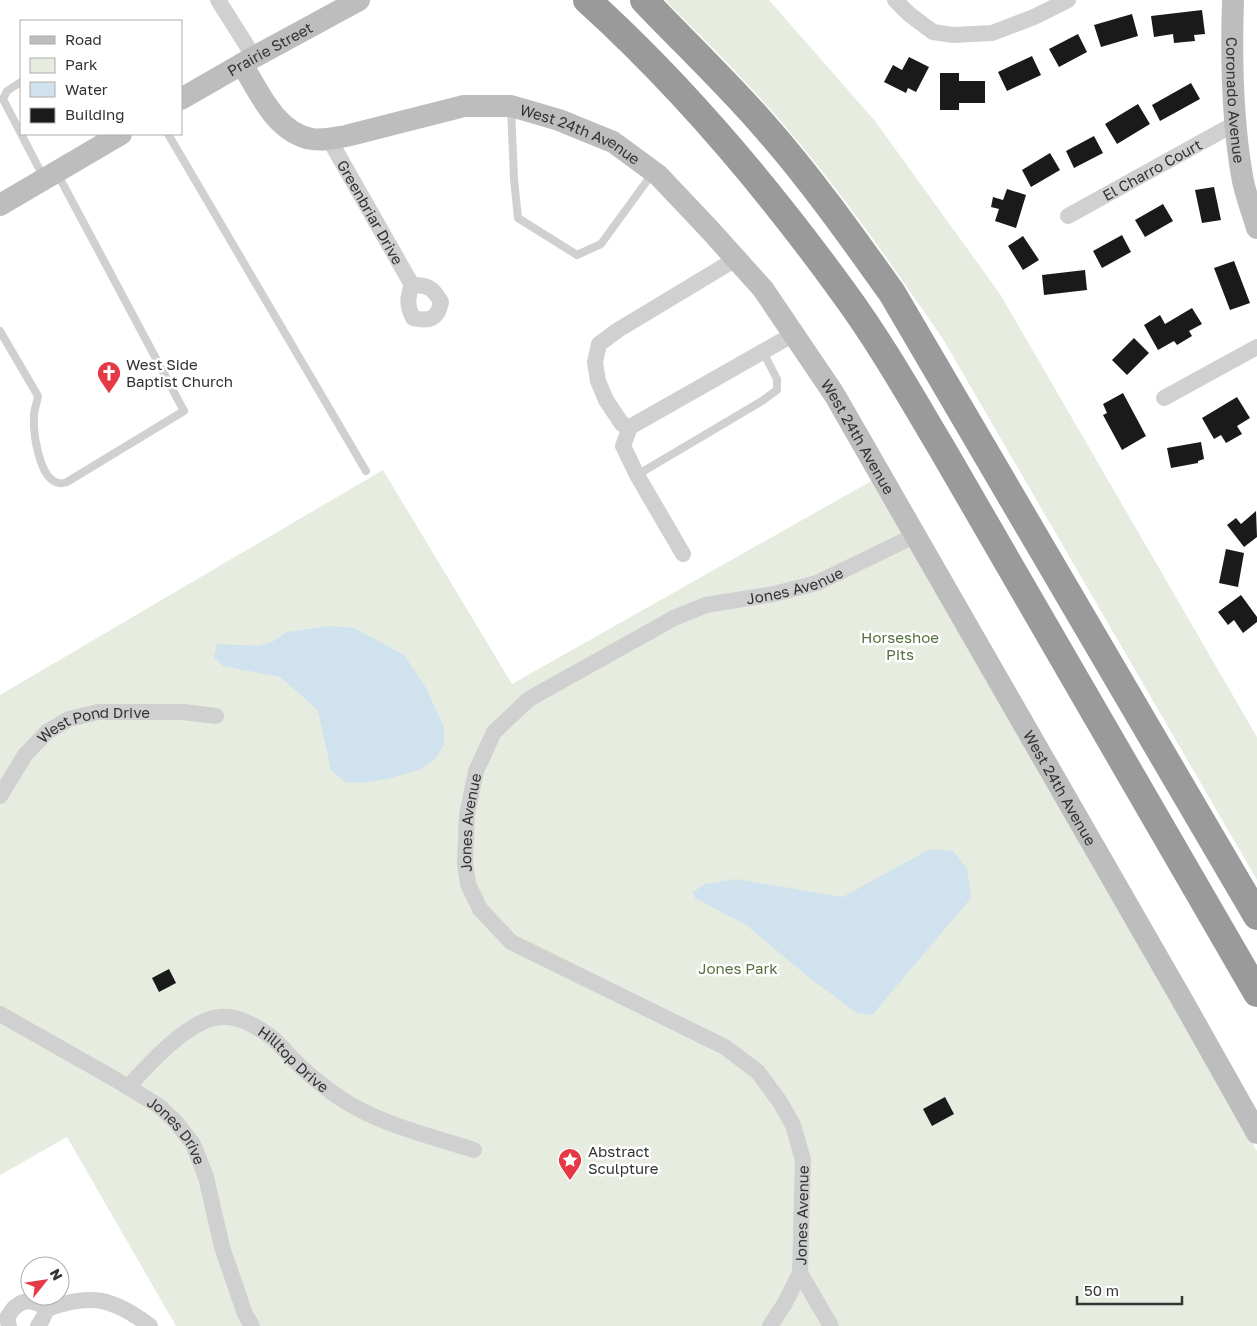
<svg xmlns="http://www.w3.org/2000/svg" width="1257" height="1326" viewBox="0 0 1257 1326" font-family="'Golos Text',sans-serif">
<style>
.green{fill:#e6ecdf}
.water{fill:#cfe2ee}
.building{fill:#1a1a1a}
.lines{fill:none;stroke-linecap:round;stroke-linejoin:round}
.lane{stroke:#d0d0d0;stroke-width:8}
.street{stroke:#d0d0d0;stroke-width:16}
.secondary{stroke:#bdbdbd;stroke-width:22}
.highway{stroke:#9a9a9a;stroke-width:28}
.labels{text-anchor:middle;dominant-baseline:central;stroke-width:5;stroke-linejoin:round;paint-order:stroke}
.street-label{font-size:15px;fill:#333;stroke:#fff}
.poi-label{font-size:15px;fill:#333;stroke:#fff;text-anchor:start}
.park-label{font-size:15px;fill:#56703f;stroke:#fff}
</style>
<rect width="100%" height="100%" fill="#fff"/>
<!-- green -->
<path class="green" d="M665,0H769L875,121L1000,294L1257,737V880L943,339C900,277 857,214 809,155C765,100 715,50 665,0Z
M383,470L512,684L873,480L1257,1151V1326H176L67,1137L0,1175V695Z"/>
<!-- water -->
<path class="water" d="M330,626L354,628L404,655L426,688L444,727V745L435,759L419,770L390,778L363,783L345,782L331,770L318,711L300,694L280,677L223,666L214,657L217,644L259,646L272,642L287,632Z
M930,849L953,851L967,869L971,898L872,1015L857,1013L806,975L746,925L695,898L693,892L705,884L736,879L843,897Z"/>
<!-- building -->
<path class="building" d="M1202,10L1205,34L1194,35L1195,41L1174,43L1173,34L1154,37L1151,16Z
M1132,14L1138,36L1101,47L1094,25Z
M1078,34L1087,52L1059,67L1049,49Z
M1032,56L1041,75L1007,91L998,72Z
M909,57L929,67L916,92L908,88L906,93L884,82L893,65L902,70Z
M940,73H959V81H985V103H959V110H940Z
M1191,83L1200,99L1160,121L1152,105Z
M1138,104L1150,124L1117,144L1105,124Z
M1094,136L1103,153L1074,168L1066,151Z
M1050,153L1060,170L1031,187L1022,170Z
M1214,187L1221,220L1202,223L1195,190Z
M1007,189L1026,195L1016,228L995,221L999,209L991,207L993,197L1003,200Z
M1163,204L1173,221L1145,237L1135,220Z
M1122,235L1131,252L1102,268L1093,251Z
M1023,236L1039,260L1023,270L1008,246Z
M1234,261L1250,303L1230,310L1214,268Z
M1085,270L1087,290L1044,295L1042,275Z
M1192,308L1202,324L1189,331L1192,336L1177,345L1174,341L1158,350L1144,325L1160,315L1165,324Z
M1134,338L1149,353L1127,375L1112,360Z
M1123,393L1146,436L1122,450L1103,415L1107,413L1103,404Z
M1237,397L1250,418L1237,426L1242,434L1226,443L1221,435L1214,439L1202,418Z
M1201,442L1204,459L1198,461V463L1171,468L1167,448Z
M1256,511L1257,537L1244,547L1227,525L1236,518L1241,524Z
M1226,549L1244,553L1238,587L1219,583Z
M1241,595L1257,617V622L1243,633L1234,620L1228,625L1218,612Z
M169,969L176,983L159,992L152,978Z
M945,1097L954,1114L932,1126L923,1109Z"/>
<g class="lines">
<!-- lane -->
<path class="lane" d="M21,82L7,91L3,99L44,178
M511,108L514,179L518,218L577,255L601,244L652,174
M168,134L366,471
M0,331L38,396C37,403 34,409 34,416C33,432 39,480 59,483C61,484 64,483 67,482L184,411L57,173
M637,475L762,401L777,390V379L763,352"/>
<!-- street -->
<g class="street">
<path d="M218,0L254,57"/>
<path d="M895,0L909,14L933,32L953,35L992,33L1034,17L1068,0"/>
<path id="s1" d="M329,139L412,285"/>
<path id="s2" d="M1068,216L1236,123"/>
<path d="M412,285C429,285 433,288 441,302C438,319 429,322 413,318C407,306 407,298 412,285Z"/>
<path d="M1164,398L1257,347"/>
<path d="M630,427L622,424L606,400L598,381L595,362L599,344L618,330L736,259"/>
<path d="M683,554L637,475L623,446L630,427L794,334"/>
<path id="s3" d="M0,796L25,755L47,732L69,719L98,712H183L216,716"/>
<path id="s4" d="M0,1014L113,1078L159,1106L175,1121L193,1144L206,1177L222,1247L245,1314L252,1326"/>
<path id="s5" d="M128,1087C149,1064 188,1020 220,1017C239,1015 261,1029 275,1040C284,1049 292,1059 301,1067C314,1079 329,1091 343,1100C382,1125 430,1136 474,1150"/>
<path d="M47,1309C92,1293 113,1298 150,1326"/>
<path d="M9,1326L7,1318C17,1300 29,1296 47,1309L42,1320L38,1326"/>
<path d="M770,1326L785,1303L800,1273"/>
<path id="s6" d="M831,1326L800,1273L803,1160L793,1125L780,1102L758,1072L725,1047L511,942L480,909L468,884L465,863L467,815L476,771L494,732L529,699L674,618L706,605L774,594L817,583L916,535"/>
</g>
<!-- secondary -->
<g class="secondary">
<path id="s7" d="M1233,0C1231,59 1232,118 1242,176C1245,194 1252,211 1257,228"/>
<path id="s8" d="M242,64C259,92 276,133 312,139C323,141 335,138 346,136L464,106H511L559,120L613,142L658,175L710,230L763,289L834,394L1185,1005L1257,1133"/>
<path id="s9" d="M181,99L254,57L359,0"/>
<path d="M0,205L121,134"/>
</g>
<!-- highway -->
<path class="highway" d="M587,0C683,87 768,188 844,293C880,342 910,395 941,447L1257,993
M644,0C682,40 723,79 760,121C808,175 850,234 892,293L1257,916"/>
</g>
<!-- icons -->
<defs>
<g id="church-pin" transform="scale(1.25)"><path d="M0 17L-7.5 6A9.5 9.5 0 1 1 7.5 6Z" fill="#e63946" stroke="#fff"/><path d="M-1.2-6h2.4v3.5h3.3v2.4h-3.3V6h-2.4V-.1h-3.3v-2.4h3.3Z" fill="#fff"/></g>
<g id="sight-pin" transform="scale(1.25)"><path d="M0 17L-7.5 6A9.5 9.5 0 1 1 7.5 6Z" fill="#e63946" stroke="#fff"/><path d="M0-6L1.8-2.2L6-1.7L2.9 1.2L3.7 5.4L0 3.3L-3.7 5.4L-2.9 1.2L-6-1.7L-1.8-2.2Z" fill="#fff"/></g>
</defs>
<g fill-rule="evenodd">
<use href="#church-pin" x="109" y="373"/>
<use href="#sight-pin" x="570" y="1160"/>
</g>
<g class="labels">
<!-- street labels -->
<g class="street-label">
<text stroke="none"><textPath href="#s9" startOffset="102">Prairie Street</textPath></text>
<text stroke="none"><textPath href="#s7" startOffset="100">Coronado Avenue</textPath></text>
<text stroke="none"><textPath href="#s8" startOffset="384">West 24th Avenue</textPath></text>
<text stroke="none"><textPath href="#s2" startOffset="96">El Charro Court</textPath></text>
<text stroke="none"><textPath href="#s1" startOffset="84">Greenbriar Drive</textPath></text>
<text stroke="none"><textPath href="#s8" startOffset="804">West 24th Avenue</textPath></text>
<text stroke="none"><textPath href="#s6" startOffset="1124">Jones Avenue</textPath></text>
<text stroke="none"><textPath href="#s3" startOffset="128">West Pond Drive</textPath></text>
<text stroke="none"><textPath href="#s8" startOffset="1209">West 24th Avenue</textPath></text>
<text stroke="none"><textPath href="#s6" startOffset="689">Jones Avenue</textPath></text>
<text stroke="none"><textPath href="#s5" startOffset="205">Hilltop Drive</textPath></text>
<text stroke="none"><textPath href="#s4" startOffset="214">Jones Drive</textPath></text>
<text stroke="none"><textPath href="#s6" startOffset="119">Jones Avenue</textPath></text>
</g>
<!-- poi labels -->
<g class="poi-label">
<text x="126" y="364">West Side<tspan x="126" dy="17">Baptist Church</tspan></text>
<text x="588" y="1151">Abstract<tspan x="588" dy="17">Sculpture</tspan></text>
</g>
<!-- park labels -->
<g class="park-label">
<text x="900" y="637">Horseshoe<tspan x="900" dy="17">Pits</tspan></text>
<text x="738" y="968">Jones Park</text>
</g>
</g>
<!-- legend -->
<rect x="20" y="20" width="162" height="115" fill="#ffffff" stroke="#adadad"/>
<rect x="30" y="36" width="25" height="8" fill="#bdbdbd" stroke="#adadad"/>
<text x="65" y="45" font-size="15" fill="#333333">Road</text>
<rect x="30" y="58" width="25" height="15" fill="#e6ecdf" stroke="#adadad"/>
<text x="65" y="70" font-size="15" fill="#333333">Park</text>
<rect x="30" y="82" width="25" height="15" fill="#cfe2ee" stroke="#adadad"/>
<text x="65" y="95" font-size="15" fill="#333333">Water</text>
<rect x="30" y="108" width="25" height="15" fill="#1a1a1a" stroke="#adadad"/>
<text x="65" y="120" font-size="15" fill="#333333">Building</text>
<!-- north arrow -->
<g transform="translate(45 1281) rotate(60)"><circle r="24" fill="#ffffff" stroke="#adadad"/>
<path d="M0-4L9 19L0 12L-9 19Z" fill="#e63946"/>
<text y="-8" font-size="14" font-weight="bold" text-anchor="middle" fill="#333333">N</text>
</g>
<!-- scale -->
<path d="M1077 1296v8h105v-8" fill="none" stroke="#333333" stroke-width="2.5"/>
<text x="1084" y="1296" font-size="15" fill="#333333" stroke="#ffffff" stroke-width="4" paint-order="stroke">50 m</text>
</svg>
